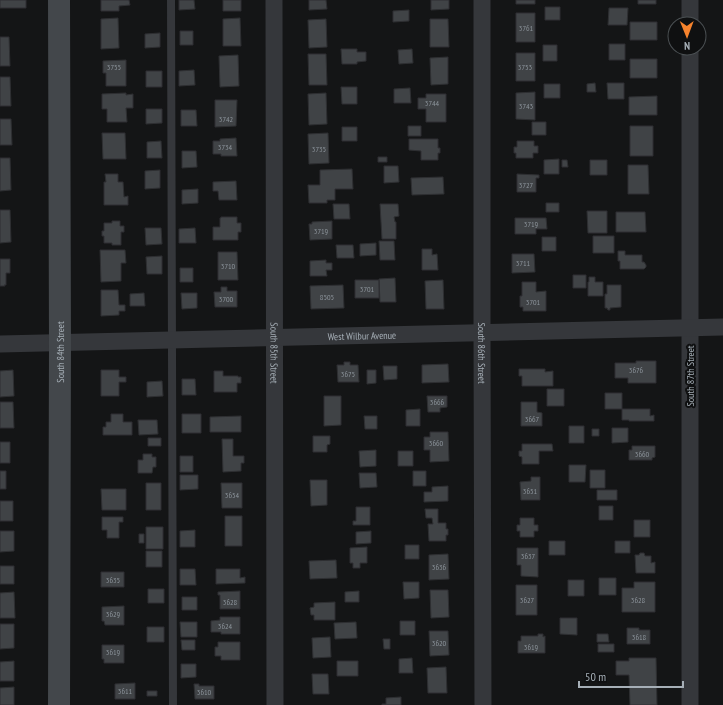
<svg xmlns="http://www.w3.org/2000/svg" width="723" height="705" viewBox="0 0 723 705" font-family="'PT Sans Narrow',sans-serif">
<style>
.building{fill:#404346;stroke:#2e2f32}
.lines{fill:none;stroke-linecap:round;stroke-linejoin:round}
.lane{stroke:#35373b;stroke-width:8}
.street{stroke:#35373b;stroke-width:17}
.secondary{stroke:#43474b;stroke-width:22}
.labels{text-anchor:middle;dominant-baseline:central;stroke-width:4;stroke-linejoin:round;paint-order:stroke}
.number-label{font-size:8px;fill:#8c949b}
.street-label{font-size:10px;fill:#a6afb7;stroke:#0f1011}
</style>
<rect width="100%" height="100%" fill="#141516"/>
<!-- building -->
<path class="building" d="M0,0H26V8H0Z
M101,0H129L130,5L119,6V11H101Z
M179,0H194L195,9L179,10Z
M223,0H241V11H223Z
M309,0H326L327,9L309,10Z
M431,0H449V9L431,10Z
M516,0H535V4H516Z
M638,0H656V4H638Z
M545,7H560V20H545Z
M609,8H628L627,25H608Z
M409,10V21L393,22V11Z
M516,13H535V42H516Z
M118,18L119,48L101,49V19Z
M240,18L241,46H223V19Z
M326,19L327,47L309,48L308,20Z
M430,19H448L449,47H430Z
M630,22H657V40H630Z
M180,31H193V45H180Z
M160,33V47L145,48V34Z
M0,37H9L10,66H0Z
M609,44H625V60H609Z
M543,45H557V61H543Z
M341,49H357V52H366V61L357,62V64H342Z
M412,49L413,63L399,64L398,50Z
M516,53H535V81H516Z
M308,54H326L327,85H309Z
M238,55L239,86L220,87L219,56Z
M448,57V84L431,85L430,58Z
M630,59H657V78H630Z
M126,60V86H106V73H103V61Z
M194,70L195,85L179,86V71Z
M146,71H162V87H146Z
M0,77H10L11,106H0Z
M595,83L596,92H587V84Z
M607,83H624V99H608Z
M544,84H560V98H544Z
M341,87H357V104H342Z
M410,88L411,103H394V89Z
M535,92V120L516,119V93Z
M126,93V95L133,94V108H126L127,122H107V109H102V94Z
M326,93L327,124L309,125L308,94Z
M426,94H446V122H426V109H418V98H426Z
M657,96V115H629V97Z
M215,100H237L236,126L215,127Z
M146,109H162V123L146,124Z
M181,110H196L197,126H181Z
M0,119H11L12,145H0Z
M532,122H546V135H532Z
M408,126H421V136H408Z
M630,126H653V156H630Z
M342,127H357V141H342Z
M102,133H125L126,159H103Z
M328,133L329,163L309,164L308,134Z
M236,138L237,156H221V154H213V141H220V139Z
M409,139H438V148H440V153H438V160H421V151L409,150Z
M161,141L162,158H147V142Z
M517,141H534V146H538V153H533V158H516V153H514V147H517Z
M182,151H196L197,167L182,168Z
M378,157H387V162H378Z
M0,158H10L11,190L0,191Z
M559,159V174H544V160Z
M562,160H567L568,167H562Z
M590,160H607V175H590Z
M628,165H648L649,194H628Z
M384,166H398L399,182L384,183Z
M352,169L353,189H335V200H327V203H309L308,185H320V170Z
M160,170V188L145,189V171Z
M105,174H118V182H123L124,197L128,196V205H104V182H106Z
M517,174L539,175V178H536V192H517Z
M443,177L444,194L412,195L411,178Z
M236,181L237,200H219L218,191H213V182Z
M198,189V203L182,204V190Z
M546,203H559V212H546Z
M333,204H349L350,219H334Z
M380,204H398L399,216L394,217L395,222H396V239H382Z
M0,210H10L11,242L0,243Z
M587,211H607V233H588Z
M616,212H645L646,232H616Z
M221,217H237V223H241V232H238V240H213V227H220V218H221Z
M515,218H546L547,229H536V234H515Z
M112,221H120V226H124V232H121V245H112V243H104V236H102V231H104V223H112Z
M332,221V239L310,240L309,224H312V222Z
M145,228H161L162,244L146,245Z
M195,228L196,243H179V229Z
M593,236H614V253H593Z
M542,237H556V251H542Z
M379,241H394L395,260H380Z
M376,243V255L360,256V244Z
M336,245H353L354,258H337Z
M422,249H432V255L437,254L438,270H422Z
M100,250H125L126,263H121V281L101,282Z
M618,251H625V255H642V262H644L646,265V267L644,269H620V261H618Z
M218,252H237L238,280H218Z
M512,254H534L535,272L512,273Z
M162,256V274H147L146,257Z
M0,259H10V273H6V285H4L5,286H0Z
M326,260V263H332V270H326L327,276H310V261Z
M180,268H193V282H180Z
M573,275H586V288H573Z
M589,277H595V282H603V296H588V282H589Z
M395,278L396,302H380L379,279Z
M355,280H379V298H355Z
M443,280L444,309H426L425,281Z
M522,282H536V292L546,291V311H523V307H520V296H522Z
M343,285L344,308L311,309L310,286Z
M607,285H621V307L610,308V310H608L607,308H605V294H607Z
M221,287H227V291H237V307H215L214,292H221Z
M101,290H118L119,305H125V311H119V315L101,316Z
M144,293L145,306H130V294Z
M181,293H197V308L182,309Z
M636,361H656V383H628V378H615V363H636Z
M344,362H350V365H358L359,382H338L337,365H344Z
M448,364L449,382L422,383V365Z
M383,366H397V379L384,380Z
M519,369H545V372L553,371V386H522V376H519Z
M13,370L14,396L0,397V371Z
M101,370H119V377H126V382H119V396H101Z
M367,370H376V383L367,384Z
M214,371H223V376H238V377H241V383H237V392H214Z
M182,379H195L196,395H182Z
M162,381L163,396L147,397V382Z
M547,389H564V406H547Z
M605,393H622V409H605Z
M324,396H341V425L324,426Z
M427,396H447V407L440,408V412H428Z
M0,402H13L14,428H0Z
M521,402H537V412L542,413V426H521Z
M420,409V426H406V410Z
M622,409H650V416L654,415V421H629V420H622Z
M111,414H123V422H132V435H103V427H106V422H111Z
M182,414H201V433H182Z
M241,416V432H210V417Z
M364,416H377V429H365Z
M138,420H157L158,434L139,435Z
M569,426H584V443H569Z
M612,428H628V442L612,443Z
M592,429H599V436H592Z
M430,432H448L449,461L430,462V450H424V437H430Z
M313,436H330V444L327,445V452H313Z
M148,438H161V446H148Z
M222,439H233V456H244V463H241V471L223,472Z
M0,442H10V463H0Z
M522,444H552L553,451H539V464H522V457L519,456V451H522Z
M632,446H655V457L652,458V460H629V450H632Z
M376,450V466L360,467L359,451Z
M398,451H413V466H398Z
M143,454H152V457H156V467H153L152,473H138V460H143Z
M180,456H193V472H180Z
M569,465H586L585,482H569Z
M590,470H605V488H590Z
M0,471H6V489H0Z
M413,471H426V486H413Z
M359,473H376L377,487L360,488Z
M180,475H198V489L180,490Z
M531,477H540V500H521L520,482L531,481Z
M310,480H327V505L311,506Z
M146,483H161V510H146Z
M221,483H242V508H222Z
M448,486V501L424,502V492H432V487Z
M101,489H126V510H102Z
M597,490H617V500H597Z
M0,501H13V521H0Z
M599,506H613V520H599Z
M356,507H370V525H353V521H356Z
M425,509H438V523H446V529H448V535H446V541H429L428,524H433L432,518H426Z
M225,516H242V546H225Z
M102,517H123V522H119V538H107V530H102Z
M520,518H534V525H538V531H534V537H520V531H517V525H520Z
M634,520H650V537H634Z
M146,527H163V549H146Z
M195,530V547H180V531Z
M0,531H14V551L0,552Z
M371,531V543L356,544V532Z
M139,534H144V543H139Z
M549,541H565V555H549Z
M615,541H630V553H615Z
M405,545H419V559H405Z
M367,547V563H360V568H353V563H350V548Z
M517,548H538V577L521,576V565H517Z
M146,551H162V567H146Z
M640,553H644L645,556H651V563L655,562V573H636L635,555H639Z
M448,554L449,579L429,580V555Z
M336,560L337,578L310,579L309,561Z
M0,566H14V584H0Z
M180,569H195L196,585H180Z
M216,569H240V578L245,577V583L216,584Z
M101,572H124V587H101Z
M599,578H616V595H599Z
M568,580H584V596H568Z
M403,582H419V598L404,599Z
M634,582H655V612H622V588H634Z
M516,585H537V615H516Z
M148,589H164V603H148Z
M430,590H448L449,617L431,618Z
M240,591V609H220V595H218V592Z
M359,591V602H345V592Z
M14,592L15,618H0V593Z
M182,597H197V610H182Z
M335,602V620H314V615H311L310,608L314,607V603Z
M124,606V625H105L104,621H102V607Z
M220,617H240V634H221V632H211V621L220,620Z
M560,618H577V635L560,634Z
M400,621H415V635H400Z
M180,622H197V637H181Z
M356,622L357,638L335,639L334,623Z
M0,624H14V648L0,649Z
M147,627H164V642H147Z
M627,628H639V630H650V644H627Z
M429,631H448L449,655L430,656Z
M538,634H543V637L545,636V653H518V641H521V636H538Z
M597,634H608L609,642H597Z
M330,637L331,657L313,658L312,638Z
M383,639H390V649H384Z
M181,640H195V650H182Z
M218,642H240V660H221V656H215V647H218Z
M598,644H614V652H598Z
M102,645H124V663H104V659H102Z
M412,658L413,673H399V659Z
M629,658H656L657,705H630L629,675H616V661H629Z
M14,661V681H0V662Z
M337,661H358V676H337Z
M181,664H196V677L181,678Z
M446,667L447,693H428L427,668Z
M312,674H328L329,694H313Z
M135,683V699H115V684Z
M194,684H199V686H214V699H195Z
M14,687V705H0V688Z
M147,691H157V696H147Z
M401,697V705H382V704H386V698Z"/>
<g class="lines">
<!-- lane -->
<path class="lane" d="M171,0L173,705"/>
<!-- street -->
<g class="street">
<path id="s1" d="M274,0L275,705"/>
<path id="s2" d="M482,0V333L483,705"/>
<path d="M690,0V24"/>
<path d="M690,48V705"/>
<path id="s3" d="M0,344L723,327"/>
</g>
<!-- secondary -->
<path class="secondary" id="s4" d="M59,705L60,344L59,0"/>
</g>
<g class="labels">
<!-- number labels -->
<g class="number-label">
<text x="526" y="28">3761</text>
<text x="114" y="67">3755</text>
<text x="525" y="67">3753</text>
<text x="432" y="103">3744</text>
<text x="526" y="106">3743</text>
<text x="226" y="119">3742</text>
<text x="225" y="147">3734</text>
<text x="319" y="149">3735</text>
<text x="526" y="185">3727</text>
<text x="531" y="224">3719</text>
<text x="321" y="231">3719</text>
<text x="523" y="263">3711</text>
<text x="228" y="266">3710</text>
<text x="367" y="289">3701</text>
<text x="327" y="297">8505</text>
<text x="226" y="299">3700</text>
<text x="533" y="302">3701</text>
<text x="636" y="370">3676</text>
<text x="348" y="374">3675</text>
<text x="437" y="402">3666</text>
<text x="532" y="419">3667</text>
<text x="436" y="443">3660</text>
<text x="642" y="454">3660</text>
<text x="530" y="491">3651</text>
<text x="232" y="495">3654</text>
<text x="528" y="556">3637</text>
<text x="439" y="567">3636</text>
<text x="113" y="580">3635</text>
<text x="527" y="600">3627</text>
<text x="638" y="600">3628</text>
<text x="230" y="602">3628</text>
<text x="113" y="614">3629</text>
<text x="225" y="626">3624</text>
<text x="639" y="637">3618</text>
<text x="439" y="643">3620</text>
<text x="531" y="647">3619</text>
<text x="113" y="652">3619</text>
<text x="125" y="691">3611</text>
<text x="204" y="692">3610</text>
</g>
<!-- street labels -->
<g class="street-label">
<text stroke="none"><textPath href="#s3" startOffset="362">West Wilbur Avenue</textPath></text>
<text stroke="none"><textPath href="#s4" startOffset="353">South 84th Street</textPath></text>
<text stroke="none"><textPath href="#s1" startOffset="353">South 85th Street</textPath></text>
<text stroke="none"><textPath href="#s2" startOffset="353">South 86th Street</textPath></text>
<text transform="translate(690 376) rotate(-90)">South 87th Street</text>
</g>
</g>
<!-- north arrow -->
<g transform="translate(687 36) rotate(179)"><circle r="19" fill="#0f1011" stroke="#4b5053"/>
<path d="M0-3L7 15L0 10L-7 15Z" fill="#f6832d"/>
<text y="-6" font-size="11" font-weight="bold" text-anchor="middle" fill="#a6afb7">N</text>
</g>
<!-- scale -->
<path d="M579 681v6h104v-6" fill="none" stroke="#a6afb7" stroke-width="2"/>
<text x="585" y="681" font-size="12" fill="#a6afb7" stroke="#0f1011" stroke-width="3" paint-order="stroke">50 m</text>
</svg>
